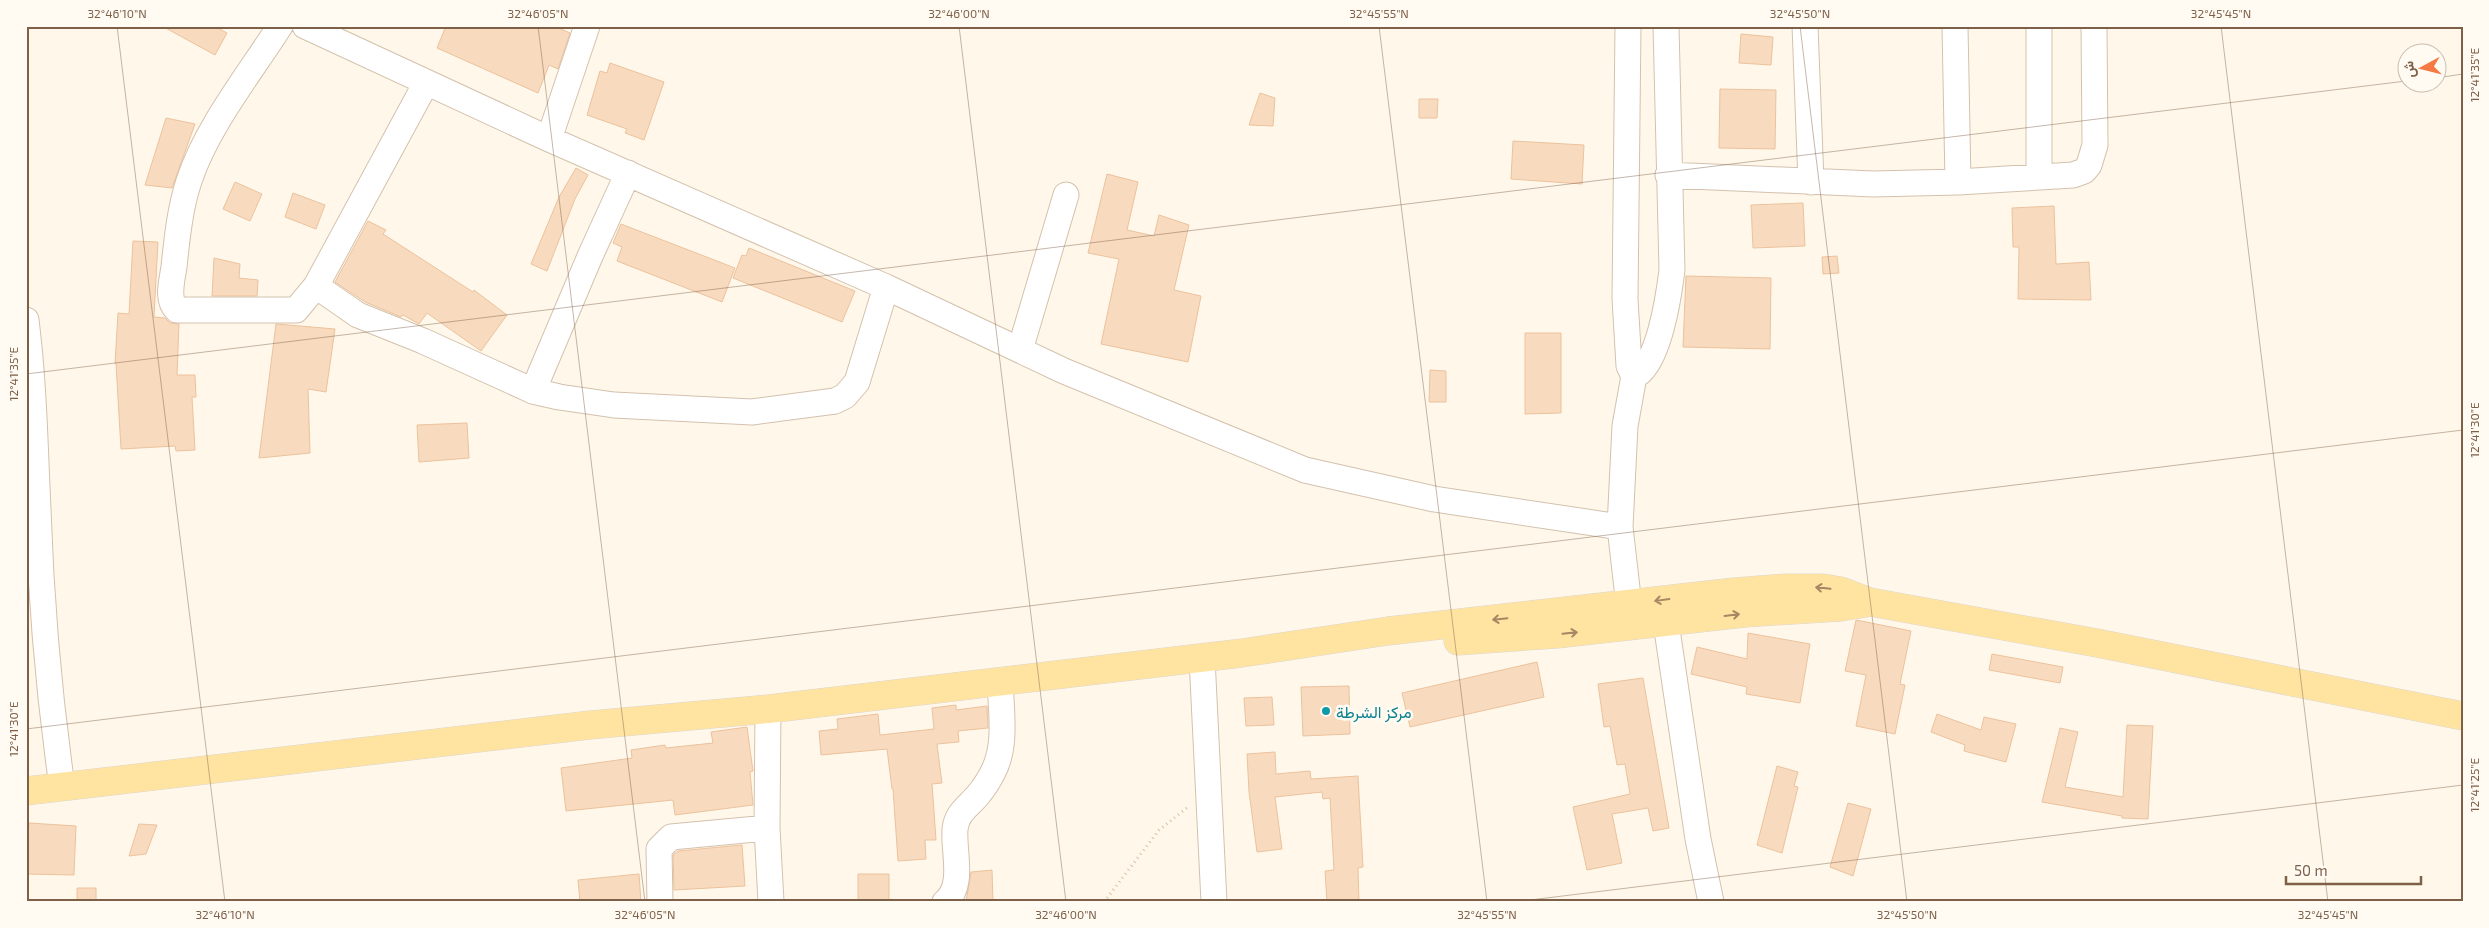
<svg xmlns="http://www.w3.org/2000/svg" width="2489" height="928" viewBox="0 0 2489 928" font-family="'Exo 2',Vazirmatn,sans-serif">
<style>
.building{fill:#f8dabe;stroke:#ecc29d}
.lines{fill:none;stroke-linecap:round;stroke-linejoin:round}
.minor-casing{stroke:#d4c1ad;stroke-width:27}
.major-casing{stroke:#ddd6d0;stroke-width:29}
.path{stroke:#debda0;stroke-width:3;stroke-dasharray:1 4;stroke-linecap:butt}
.minor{stroke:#fff;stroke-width:25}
.major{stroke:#ffe4a1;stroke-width:28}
.oneway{stroke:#a58863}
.ticks{fill:none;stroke:#7e6049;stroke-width:1;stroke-opacity:0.45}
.culture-dot{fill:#0f9aa8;stroke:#fffbf3;stroke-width:2}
.labels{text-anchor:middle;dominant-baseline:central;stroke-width:5;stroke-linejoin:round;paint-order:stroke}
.culture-label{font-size:16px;fill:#0d838f;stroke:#fffbf3;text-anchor:start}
.neatline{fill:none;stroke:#7e6049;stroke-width:2}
.ticks-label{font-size:12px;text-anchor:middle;fill:#7e6049}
</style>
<rect width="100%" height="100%" fill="#fff8ea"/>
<!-- building -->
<path class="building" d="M162,26H214L227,33L215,55Z
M446,26H554L570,33L558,69L549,65L538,93L437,48Z
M1741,34L1773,37L1771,65L1739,63Z
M610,63L664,82L644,140L625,133L627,129L587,115L600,71L607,73Z
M1720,89L1776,90L1775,149L1719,148Z
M1260,93L1275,98L1273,126L1249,125Z
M1419,99H1438L1437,118H1419Z
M166,118L195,124L172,188L145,185Z
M1513,141L1584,145L1582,184L1511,179Z
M576,168L588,175L575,199L547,271L531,264L559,197Z
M1107,174L1138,182L1127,230L1154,236L1159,215L1189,225L1174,290L1201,296L1188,362L1101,344L1119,259L1088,253Z
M235,182L262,194L250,221L223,209Z
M293,193L325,205L316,229L285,217Z
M1803,203L1805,246L1753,248L1751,205Z
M2054,206L2056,264L2089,262L2091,300L2018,299L2019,247H2013L2012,208Z
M368,221L386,230L383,234L473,292L474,290L507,315L481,351L427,313L419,324L403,315L401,317L365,302L335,282Z
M621,224L735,268L722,302L617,261L622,247L613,243Z
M133,241L158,242L154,317L165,318L170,323L179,324L177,375H195L196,397H192L195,450L176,451L175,446L121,449L116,364L115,363L118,313L129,314Z
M749,248L855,291L842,322L733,278L742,255L746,256Z
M1837,256L1839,273L1823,274L1822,257Z
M214,258L240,264L239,278L258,280L257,296H212Z
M1686,276L1771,278L1770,349L1683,347Z
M276,324L335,329L326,392L308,389L310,453L259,458Z
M1525,333H1561V413L1525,414Z
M1430,370L1446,371V402H1429Z
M467,423L469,458L419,462L417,425Z
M1856,620L1911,631L1900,684L1905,685L1895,734L1856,726L1866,675L1845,671Z
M1748,633L1810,644L1800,703L1746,694L1747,687L1691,674L1697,647L1747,659Z
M1992,654L2063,667L2060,683L1989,670Z
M1537,662L1544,697L1410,727L1402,693Z
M1643,678L1669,828L1653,831L1648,808L1612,814L1622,863L1587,870L1573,807L1630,794L1625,764L1617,765L1610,726L1604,727L1598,684Z
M1349,686L1350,734L1303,736L1301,687Z
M1272,697L1274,725L1246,726L1244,698Z
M956,705V710L987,706L988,728L958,731L959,742L937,744L942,783L932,784L936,840H925L926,859L898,861L893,789H892L887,749L821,755L819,731L838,729L837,719L878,714L880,735L934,729L932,708Z
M1937,714L1981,730L1984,717L2016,724L2006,762L1964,751L1965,745L1931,732Z
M2127,725L2153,726L2148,819L2122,818V816L2042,802L2060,728L2078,732L2065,787L2123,797Z
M747,727L753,771L750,772L753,805L675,815L673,800L566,811L561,768L632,758L631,750L665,745L666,748L713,743L711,732Z
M1275,752L1276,774L1310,771L1311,779L1358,776L1363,867L1358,868L1359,902H1327L1325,871L1334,870L1330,798L1323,799L1322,792L1275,797L1282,849L1257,852L1249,792L1247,754Z
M1777,766L1798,772L1794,786L1798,787L1782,853L1757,845Z
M1848,803L1871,809L1853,876L1830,867Z
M29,823L76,826L74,875L26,874Z
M139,824L157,825L146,854L129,856Z
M742,845L745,886L674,890L673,855L678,851Z
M992,870L993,902H966L971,872Z
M639,874L641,902H580L578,880Z
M858,874H889V902H858Z
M77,888H96V902H77Z"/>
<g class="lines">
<!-- minor casing -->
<g class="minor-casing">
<path id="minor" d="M280,26C250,73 206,128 189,181C180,208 177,238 174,267C172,281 166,300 177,310H296L316,286L358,315L423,341L533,391L559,397L614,405L752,412L835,401L845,396L857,382L886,287
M305,26L549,139L886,287L1064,371L1305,470L1434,499L1620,527
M1628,26L1625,299L1629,366L1634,376L1625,426L1620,527L1631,623
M1805,26L1811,182
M1955,26L1958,182
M2039,26V176
M549,139L587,26
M1668,175L1873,184L1958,182L2073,175L2084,171L2089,165L2095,145L2094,26
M316,286L426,83
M26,320C34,383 35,446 38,509C41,601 49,695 62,786
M1020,350L1066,195
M1634,376C1659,367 1669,294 1672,270L1666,26
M533,391L591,254L628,173
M1666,623L1698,839L1711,902
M1202,658L1214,902
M768,709L767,828L771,902
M660,902L659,849L671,837L767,828
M945,902C965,886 953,851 955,829C957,812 969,806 978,795C984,788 989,780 993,772C1007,746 1001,710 1000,681"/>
</g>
<!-- major casing -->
<g class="major-casing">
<path id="major" d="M1458,641L1557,634L1745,613L1841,607L1866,603
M26,791L590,725L768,709L1242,653L1388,631L1734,592L1785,588H1823L1841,591L1870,602L2097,643L2463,716"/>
</g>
<!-- path -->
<path class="path" d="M1104,902L1159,830L1188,807"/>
<!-- minor -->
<use href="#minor" class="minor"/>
<!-- major -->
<use href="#major" class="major"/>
</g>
<!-- one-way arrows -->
<defs><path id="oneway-shaft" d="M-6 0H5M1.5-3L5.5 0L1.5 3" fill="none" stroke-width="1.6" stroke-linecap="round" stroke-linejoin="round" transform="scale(1.25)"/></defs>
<g class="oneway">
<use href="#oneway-shaft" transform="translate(1823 588) rotate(-174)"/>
<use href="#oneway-shaft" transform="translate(1662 600) rotate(172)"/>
<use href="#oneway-shaft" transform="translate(1732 615) rotate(-7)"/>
<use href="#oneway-shaft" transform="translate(1500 619) rotate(174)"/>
<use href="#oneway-shaft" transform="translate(1570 633) rotate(-6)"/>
</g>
<!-- ticks -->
<path class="ticks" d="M117,26L225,902M538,26L645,902M959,26L1066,902M1379,26L1487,902M1800,26L1907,902M2221,26L2328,902M2436,78L2463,74M26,374L2406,81M26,729L2463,430M1514,902L2463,785"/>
<!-- markers -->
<circle class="culture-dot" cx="1326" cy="711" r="5"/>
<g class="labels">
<!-- culture labels -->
<g class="culture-label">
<text x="1336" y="711">مركز الشرطة</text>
</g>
</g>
<!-- border -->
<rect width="2489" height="928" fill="none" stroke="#fffbf3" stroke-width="55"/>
<!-- north arrow -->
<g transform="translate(2422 68) rotate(263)"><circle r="24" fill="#fffbf3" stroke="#cbbdaf"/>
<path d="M0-4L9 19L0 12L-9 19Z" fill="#f57943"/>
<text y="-8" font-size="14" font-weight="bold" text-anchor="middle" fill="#7e6049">ش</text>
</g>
<!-- scale -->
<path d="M2286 876v8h135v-8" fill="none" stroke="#7e6049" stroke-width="2.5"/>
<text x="2294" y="876" font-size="15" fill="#7e6049" stroke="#fffbf3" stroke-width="4" paint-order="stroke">50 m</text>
<rect x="28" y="28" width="2434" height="872" class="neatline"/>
<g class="ticks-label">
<text x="117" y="18">32°46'10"N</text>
<text x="538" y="18">32°46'05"N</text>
<text x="959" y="18">32°46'00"N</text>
<text x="1379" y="18">32°45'55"N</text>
<text x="1800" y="18">32°45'50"N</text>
<text x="2221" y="18">32°45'45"N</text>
<text transform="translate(2475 75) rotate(-90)" y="4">12°41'35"E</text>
<text transform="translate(14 374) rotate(-90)" y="4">12°41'35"E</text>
<text transform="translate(2475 430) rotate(-90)" y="4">12°41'30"E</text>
<text transform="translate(14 729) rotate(-90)" y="4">12°41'30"E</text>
<text transform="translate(2475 785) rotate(-90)" y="4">12°41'25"E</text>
<text x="225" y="919">32°46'10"N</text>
<text x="645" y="919">32°46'05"N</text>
<text x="1066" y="919">32°46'00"N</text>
<text x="1487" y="919">32°45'55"N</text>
<text x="1907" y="919">32°45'50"N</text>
<text x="2328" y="919">32°45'45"N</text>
</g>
</svg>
